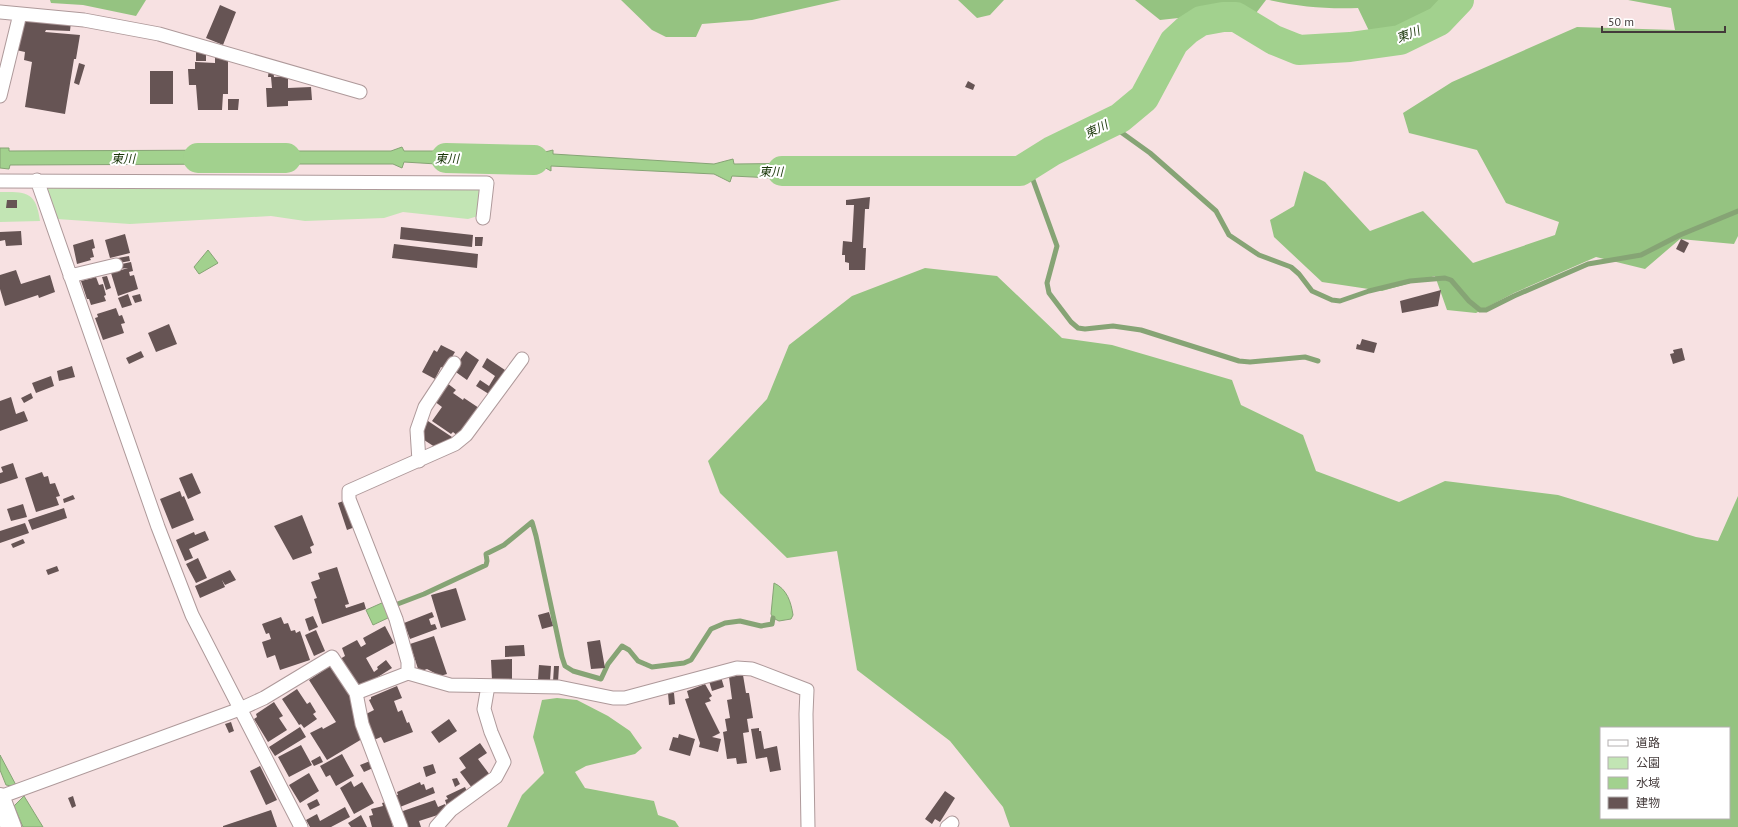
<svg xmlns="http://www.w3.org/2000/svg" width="1738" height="827" viewBox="0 0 1738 827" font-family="'PT Sans','Noto Sans JP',sans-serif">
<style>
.green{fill:#c2e5b4}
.forest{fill:#95c381;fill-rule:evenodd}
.water{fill:#a2d18e;stroke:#86a475}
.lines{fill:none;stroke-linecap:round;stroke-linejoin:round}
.stream{stroke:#86a475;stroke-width:5}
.river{stroke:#a2d18e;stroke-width:30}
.building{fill:#665454}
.street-casing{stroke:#ae999a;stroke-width:15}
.primary-casing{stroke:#ae999a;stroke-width:22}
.street{stroke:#fff;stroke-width:13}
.primary{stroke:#fff;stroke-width:20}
.labels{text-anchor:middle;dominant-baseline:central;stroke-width:4;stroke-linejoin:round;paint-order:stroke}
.water-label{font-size:12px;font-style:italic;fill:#1a3709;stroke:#fff}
</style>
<rect width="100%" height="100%" fill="#f7e1e2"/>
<!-- green -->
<path class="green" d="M312,187L479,190L478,216L468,219L403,212L384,218L305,221L271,216L130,224L57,219L46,188Z
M0,192C26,192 36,191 40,221L0,222Z"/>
<!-- forest -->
<path class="forest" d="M50,0H146L136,16L83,5L51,3Z
M621,0H841L752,20L702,24L696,37H666L652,30Z
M958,0H1004L990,15L977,18Z
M1135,0H1266L1250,21L1234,12L1160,20Z
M1269,0H1444L1424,20L1370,33L1358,8C1326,9 1301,7 1269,0Z
M1628,0H1738V236L1734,244L1680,239L1645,269L1596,257L1514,293L1476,313L1447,310L1435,276L1382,291L1322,282L1274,237L1270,220L1294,206L1304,171L1325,182L1370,231L1423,211L1473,263L1555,235L1559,222L1506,203L1477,150L1409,133L1403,113L1452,82L1577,27L1675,30L1671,8Z
M925,268L997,276L1062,338L1112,345L1232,380L1241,405L1303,435L1316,471L1399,502L1445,481L1558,495L1696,537L1718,541L1738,496V827H1010L1003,807L950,741L857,670L837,551L787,558L720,493L708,461L767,399L789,345L852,296ZM1601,728H1729V818H1601Z
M557,698L577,700L608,716L630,731L642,748L635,754L586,766L575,772L585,788L654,801L658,815L675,821L679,827H507L522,795L544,773L533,737L542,700Z"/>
<!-- water -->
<path class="water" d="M402,147L404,151H486V167L404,162L402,168L393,164H246V151H391Z
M0,148H9V151L240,150V164L10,165L9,169L0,168Z
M553,150V154L714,164L733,159L734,164L822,163L824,176L773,178L732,176L730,182L714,174L551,166V171L542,166L493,167V153H541Z
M208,250L218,263L199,274L194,267Z
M774,583C787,589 791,602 793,615L791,619L779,621L773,618L771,614Z
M384,602L390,617L373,625L366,610Z
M0,755L17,787L6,785L0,770Z
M24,796L43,827H23L14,806Z"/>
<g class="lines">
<!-- stream -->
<path class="stream" d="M1106,126L1118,130L1150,153L1216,211L1229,235L1259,255L1291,267L1299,274L1312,291L1332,300L1340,301L1369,291L1410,281L1445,278L1451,280L1469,301L1480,310H1486L1514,296L1588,264L1641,255L1680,235L1738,211
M1028,166L1057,246L1047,283L1049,293L1071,322L1078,328L1085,329L1113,326L1141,330L1239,361L1250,362L1305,357L1318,361
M395,605L424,594L486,565L487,561L486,554L504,545L532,522L536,536L562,657L565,666L573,671L601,679L608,664L622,646L629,650L638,661L652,667L684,663L691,660L711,629L725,623L740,621L761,626L772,624L773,618"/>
<!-- river -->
<path class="river" d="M198,158H286
M446,158L534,160
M782,171H1020L1052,151L1120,118L1144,98L1174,42L1187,30L1201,21L1223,17H1236L1274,40L1299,50L1350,47L1400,40L1439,21L1459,0"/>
</g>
<!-- building -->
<path class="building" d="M220,5L236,12L223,45L206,38Z
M23,18L71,22L70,31L46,30L45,32L80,35L76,59H74L65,114L25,107L32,62L24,60L25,52L16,50Z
M196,49H206V61H196Z
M215,56H228V94H223L222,110H198L196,85H189L188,69H195V62L215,63Z
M79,63L85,65L79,85L74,83Z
M269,68L273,69L274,77L288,76V88L311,87L312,100L288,101V106L267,107L266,88H272L271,77H268Z
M150,71H173V104H150Z
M968,81L975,85L973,90L965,87Z
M228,99H239L238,110H228Z
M870,197L869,209H865L863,248H866L865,270H849V263L845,262V255H842L843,241L852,242L854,205H846V200Z
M7,200H17V208H6Z
M401,227L473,235L472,247L400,239Z
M21,231L22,245L6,246L5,240L0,241V232Z
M125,234L130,253L110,258L105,240Z
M475,237H483L482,246H475Z
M93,239L95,248L92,249L94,257L90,258L91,260L77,264L73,245Z
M1681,239L1689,243L1684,253L1676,249Z
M394,244L478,254L477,268L392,258Z
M129,256L130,261L119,263L118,258Z
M131,262L133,271L129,272L130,276L134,275L138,289L118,296L111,273L128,268L118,269L117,265Z
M16,270L21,284L50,275L55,292L39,298L38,295L5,306L0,289V275Z
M107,276L111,288L106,290L102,277Z
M96,277L99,285L103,284L106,295L104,296L106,301L91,305L89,299H87L81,281Z
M1441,290L1438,306L1402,313L1400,301Z
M128,294L132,305L122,308L118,298Z
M140,294L142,301L135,303L132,296Z
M116,308L119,316L122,315L125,323L121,324L124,333L103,340L95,318L98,317L97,314Z
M169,324L177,344L156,352L148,333Z
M1362,339L1377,343L1374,353L1356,349L1357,344L1360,345Z
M441,345L455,352L445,369L441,367L435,379L422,372L434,350L437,352Z
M1682,348L1685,360L1673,364L1670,354L1674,353L1673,350Z
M141,351L144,357L129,364L126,358Z
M466,351L479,360L467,380L453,370Z
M487,358L508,372L492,396L476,386L480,380L489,386L495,376L482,367Z
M72,366L75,377L59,381L57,371Z
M51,376L54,386L36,393L32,383Z
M447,383L456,390L453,393L463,400L464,398L479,408L459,437L453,432L451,434L432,421L442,407L434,401Z
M31,393L33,398L24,403L21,398Z
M11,397L16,414L24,411L28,421L0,431V401Z
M428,421L452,437L447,446L438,449L421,438L424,434L420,432Z
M13,463L18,478L0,484V473L3,472L1,467Z
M42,472L44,477L48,476L50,484L55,483L60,496L56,497L59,505L36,512L25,478Z
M192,473L201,493L188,499L179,478Z
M180,491L182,497L184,496L194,520L172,529L160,499Z
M73,495L75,499L64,503L63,499Z
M346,500L355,527L347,530L338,503Z
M23,504L27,517L11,521L7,509Z
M64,508L67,518L32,530L28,520Z
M302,515L314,545L310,547L312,553L293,560L274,526Z
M25,523L29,533L0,543V531Z
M205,531L209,540L189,549L193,558L185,561L176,540L194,532L195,535Z
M23,539L25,543L13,548L11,544Z
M198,558L207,578L196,583L186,564Z
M57,566L59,571L48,575L46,570Z
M337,567L349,604L345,605L346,608L364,602L366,609L322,624L314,599L317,598L311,582L320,579L318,573Z
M230,570L236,580L225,585L222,580L225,587L200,598L195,586Z
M456,588L466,620L441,628L431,595Z
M432,612L434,617L429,619L431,625L435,624L437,629L410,639L404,623Z
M549,612L553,626L542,629L538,615Z
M313,616L318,627L309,631L305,619Z
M281,617L284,624L288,623L291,631L295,630L296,633L300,631L310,660L280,670L275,655L267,658L262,642L271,639L269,633L266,634L262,624Z
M385,626L394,643L366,658L374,672L378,669L377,667L386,660L392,668L359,689L340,659L345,656L342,648L357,640L361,647L366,644L363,638Z
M316,630L325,651L314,656L305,635Z
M434,636L447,674L440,676L427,669L419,672L410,644Z
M600,640L605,668L591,669L587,642Z
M524,645L525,656L505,657V646Z
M512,659V680H492L491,660Z
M539,665L551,666L550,681L538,680Z
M330,666L352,695L362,739L327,760L310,733L322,727L323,729L336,722L309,680Z
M554,666H559L558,682H553Z
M743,675L746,693H749L753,718L747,719L749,732L743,733L747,763L737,764L736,758L727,759L723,732L727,731L725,719L730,718L727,700L732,699L729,677Z
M721,677L724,687L712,691L709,681Z
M705,684L712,696L709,698L711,701L705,703L720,733L712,737L721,739L718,752L699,747L700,743L685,699L689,698L687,691Z
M397,686L402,698L394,701L398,712L402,710L407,723L409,722L413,732L384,743L381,737L374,740L366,714L374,710L369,700L371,699V697Z
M297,689L307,704L310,702L316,712L313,714L317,719L304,728L301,724L299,725L282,699Z
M668,693H674L675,704L669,705Z
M274,702L283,716L279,718L287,730L268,742L254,719L257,717L256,714Z
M449,719L457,731L439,743L431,732Z
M231,722L234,731L229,733L225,724Z
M300,727L306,737L275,756L269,747Z
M759,728V731H761L764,749L777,746L781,770L770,772L767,757L756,759L751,729Z
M679,734L695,739L690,756L669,750L673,737L678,738Z
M480,743L487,753L478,759L490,775L472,788L460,772L466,768L459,758Z
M301,745L312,765L289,777L278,757Z
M342,754L354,776L336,786L330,775L326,777L320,766Z
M320,756L323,762L314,766L311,761Z
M370,761L373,768L364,772L360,765Z
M433,764L436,773L426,777L423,767Z
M260,766L277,800L266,805L250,771Z
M309,773L319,791L300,803L289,785Z
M457,778L460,784L455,787L452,779Z
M351,781L354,787L362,782L374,803L354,814L340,788Z
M420,782L421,785L424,784L426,790L433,787L435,793L400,807L396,795H398L397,792Z
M465,787L469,796L447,806L445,800L448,799L446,796Z
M945,791L955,798L940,822L935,819L932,824L925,819Z
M73,796L76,806L72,808L68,798Z
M317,799L320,805L310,810L307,804Z
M435,800L438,807L445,804L447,812L419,821L421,827H405L400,812Z
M386,802L393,827H372L369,816L373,815L371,809L383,806L382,803Z
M345,807L350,817L331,827H310L306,820L317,814L320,821Z
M271,810L277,827H223V826Z
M361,815L367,827H351L348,823Z"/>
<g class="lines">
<!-- street casing -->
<g class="street-casing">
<path id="street" d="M0,12L84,20L159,34L360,92
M0,96L20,14
M37,180L158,527L192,615L301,827
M0,181L487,183L483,218
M70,276L116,265
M419,461L417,430L425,407L454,363
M408,673V662L396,619L349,499V491L455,444L466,435L522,359
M356,693L362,724L401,827
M0,797L240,709L264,698L332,657L356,693L408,673L450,685L559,687L613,698H625L737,668L752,669L807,690L806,714L808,827
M436,827L451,810L496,777L504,762L491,732L484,709L488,686
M947,827L952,823"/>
</g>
<!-- primary casing -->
<g class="primary-casing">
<path id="primary" d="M0,798L11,827"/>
</g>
<!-- street -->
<use href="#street" class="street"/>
<!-- primary -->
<use href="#primary" class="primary"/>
</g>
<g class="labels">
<!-- water labels -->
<g class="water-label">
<text transform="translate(1408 34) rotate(-21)">東川</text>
<text transform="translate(1096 129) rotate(-26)">東川</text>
<text x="123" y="158">東川</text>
<text x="447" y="158">東川</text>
<text x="771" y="171">東川</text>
</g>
</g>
<!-- legend -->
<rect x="1600" y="727" width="130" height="92" fill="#ffffff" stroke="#b4b0b0"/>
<rect x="1608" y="740" width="20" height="6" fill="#ffffff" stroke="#b4b0b0"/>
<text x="1636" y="747" font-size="12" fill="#433a3a">道路</text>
<rect x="1608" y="757" width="20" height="12" fill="#c2e5b4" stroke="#b4b0b0"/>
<text x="1636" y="767" font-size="12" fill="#433a3a">公園</text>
<rect x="1608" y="777" width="20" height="12" fill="#a2d18e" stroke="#b4b0b0"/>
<text x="1636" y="787" font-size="12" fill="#433a3a">水域</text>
<rect x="1608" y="797" width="20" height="12" fill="#665454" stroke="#b4b0b0"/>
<text x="1636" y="807" font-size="12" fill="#433a3a">建物</text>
<!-- scale -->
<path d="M1602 26v6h123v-6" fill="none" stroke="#433a3a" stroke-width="2"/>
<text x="1608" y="26" font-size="12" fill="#433a3a" stroke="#ffffff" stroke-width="3" paint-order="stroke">50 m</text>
</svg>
